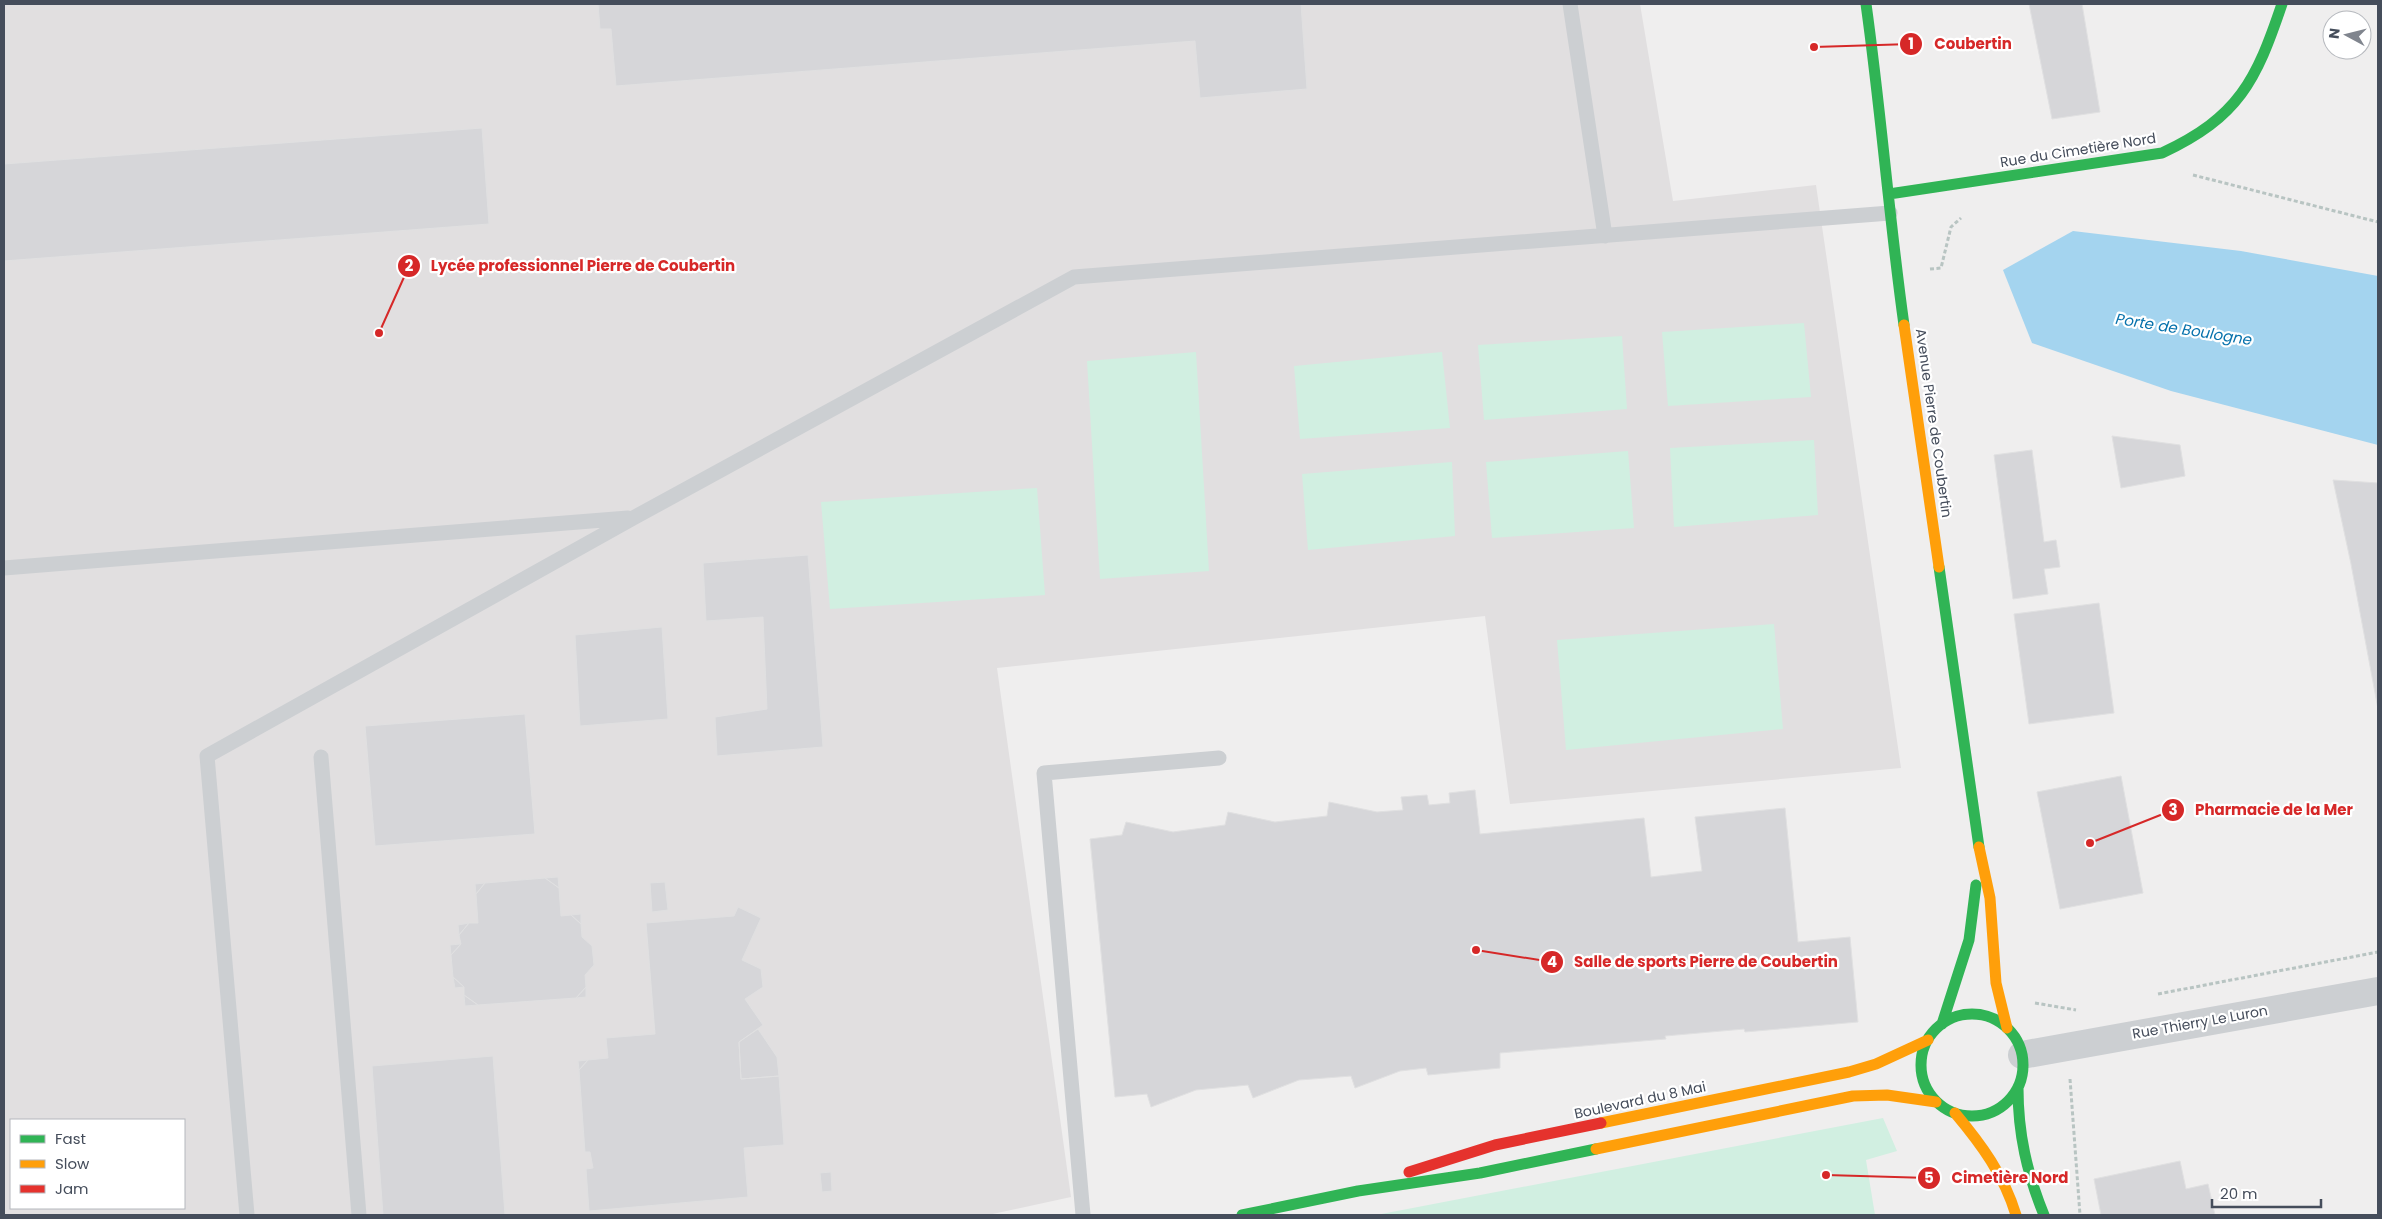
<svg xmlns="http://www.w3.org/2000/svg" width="2382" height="1219" viewBox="0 0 2382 1219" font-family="Poppins,sans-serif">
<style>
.education{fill:#e1dfe0;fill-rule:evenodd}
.green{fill:#d1efe1}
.water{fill:#a4d4ef}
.building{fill:#d6d6d9;stroke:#e0e0e1}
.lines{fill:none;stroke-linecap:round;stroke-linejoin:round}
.path{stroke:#b8c4c2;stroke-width:3;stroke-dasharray:4 2.5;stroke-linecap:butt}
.lane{stroke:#cccfd2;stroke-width:15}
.street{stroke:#cccfd2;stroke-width:28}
.fast{stroke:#30b455;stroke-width:11}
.slow{stroke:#ff9f0a;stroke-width:11}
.jam{stroke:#e5322d;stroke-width:11}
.labels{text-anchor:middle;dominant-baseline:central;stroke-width:4.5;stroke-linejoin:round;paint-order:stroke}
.street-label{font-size:14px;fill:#454d5b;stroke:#fff}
.water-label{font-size:15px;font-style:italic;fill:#0772ac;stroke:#fff}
.leader{fill:none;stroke:#d62828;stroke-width:2}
.callout-dot{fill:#d62828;stroke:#fff;stroke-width:2}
.mark-label{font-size:15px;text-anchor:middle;font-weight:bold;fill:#fff}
.callout-label{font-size:15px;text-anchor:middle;font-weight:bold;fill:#d62828;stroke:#fff;stroke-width:4.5;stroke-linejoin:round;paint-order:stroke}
</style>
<rect width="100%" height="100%" fill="#efeeee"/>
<!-- education -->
<path class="education" d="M4,4H1640L1673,201L1816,185L1901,768L1510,804L1485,616L997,668L1071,1197L988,1215H4ZM11,1120H184V1208H11Z"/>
<!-- green -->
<path class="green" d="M1804,323L1811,397L1668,406L1662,332Z
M1622,336L1627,409L1484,420L1478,345Z
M1196,352L1209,571L1100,579L1087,361Z
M1442,352L1450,428L1300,439L1294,366Z
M1814,440L1818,515L1674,527L1670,448Z
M1628,451L1634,528L1492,538L1486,462Z
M1452,462L1455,536L1308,550L1302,474Z
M1037,488L1045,595L830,609L821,502Z
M1774,624L1783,729L1566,750L1557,640Z
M1883,1118L1897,1151L1866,1160L1875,1215H1376Z"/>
<!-- water -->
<path class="water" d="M2073,231L2241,251L2378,276V445L2171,391L2032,343L2003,270Z"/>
<!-- building -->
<path class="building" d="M598,4H1301L1307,89L1200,98L1195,41L616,86L611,29H600Z
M2029,4H2082L2100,112L2052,119Z
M482,128L489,224L4,261V164Z
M2112,436L2180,445L2185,476L2121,488Z
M2032,450L2044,542L2056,540L2060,567L2044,569L2048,594L2013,599L1994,455Z
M2333,480L2378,483V709L2351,564Z
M808,555L823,747L717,756L715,717L767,709L763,617L706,621L703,563Z
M2099,603L2114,713L2029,724L2014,614Z
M662,627L668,719L580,726L575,635Z
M525,714L535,834L375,846L365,726Z
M2121,776L2143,893L2060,909L2037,792Z
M1475,790L1480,834L1644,818L1651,877L1702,871L1695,817L1785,808L1798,942L1850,937L1858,1022L1745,1032L1744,1029L1665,1036L1666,1039L1500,1053V1068L1428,1075L1426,1068L1400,1071L1355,1088L1351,1076L1299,1080L1253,1098L1248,1085L1196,1090L1151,1107L1147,1094L1115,1097L1090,839L1122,835L1126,822L1173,832L1225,825L1228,812L1275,822L1327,816L1329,802L1377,812L1403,810L1401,797L1427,795L1429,805L1450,803L1449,793Z
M558,877L559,888L545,878Z
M545,878L559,888L561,916L571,915L581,924L582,937L592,946L594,965L585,975L586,987L576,998L478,1005L464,995V987L453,977L451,955L461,944L459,935L469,923H478L476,894L485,883Z
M665,882L668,910L652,912L650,883Z
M485,883L476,894L475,884Z
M738,907L761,918L742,960L761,969L763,987L745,999L763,1025L739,1042L741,1079L779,1076L784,1145L744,1148L748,1197L589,1211L586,1169L593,1168L590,1152H585L579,1070L588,1060L608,1058L606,1038L655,1034L646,923L734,916Z
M581,914V924L571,915Z
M469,923L459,935L458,925Z
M461,944L451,955L450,945Z
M453,977L464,987L455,988Z
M586,987V997L576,998Z
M464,995L478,1005L465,1006Z
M758,1029L777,1057L779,1076L741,1079L739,1042Z
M493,1056L505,1215H383L372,1066Z
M588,1060L579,1070L578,1061Z
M2180,1161L2186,1189L2208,1184L2215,1215H2101L2094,1179Z
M831,1172L832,1191L822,1192L820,1173Z"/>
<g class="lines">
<!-- path -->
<path class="path" d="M2193,175L2378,222
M1930,269L1941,268L1951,227L1961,218
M2158,994L2378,952
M2035,1003L2076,1010
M2070,1079L2080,1215"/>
<!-- lane -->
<path class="lane" d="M1570,4L1605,236
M4,568L628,518
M321,757L359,1215
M247,1215L207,756L635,517L1074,277L1890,213
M1083,1215L1044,773L1219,758"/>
<!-- street -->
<path class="street" d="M2022,1055L2378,991"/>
<!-- fast -->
<path class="fast" d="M1866,4C1881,111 1889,218 1904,325
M1889,194L2162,153C2239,117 2256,81 2282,4
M1939,567L1979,847
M1921 1065a51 51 0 1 1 102 0a51 51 0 1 1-102 0Z
M1942,1024L1969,940L1976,885
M2018,1088C2018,1134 2027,1173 2044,1215
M1242,1215L1358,1191L1480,1173L1596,1149"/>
<!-- slow -->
<path class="slow" d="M1904,325L1939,567
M1979,847L1990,898L1996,983L2007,1028
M1955,1113C1981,1144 2004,1175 2016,1215
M1601,1123L1849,1072L1876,1064L1928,1040
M1596,1149L1853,1096L1887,1095L1936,1102"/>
<!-- jam -->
<path class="jam" d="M1409,1172L1495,1145L1601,1123"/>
</g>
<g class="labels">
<!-- street labels -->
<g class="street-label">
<text transform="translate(2078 150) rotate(-9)">Rue du Cimetière Nord</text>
<text transform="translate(1934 423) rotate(82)">Avenue Pierre de Coubertin</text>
<text transform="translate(2200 1022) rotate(-10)">Rue Thierry Le Luron</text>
<text transform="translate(1640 1100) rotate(-12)">Boulevard du 8 Mai</text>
</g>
<!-- water labels -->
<g class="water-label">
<text transform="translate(2184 329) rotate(9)">Porte de Boulogne</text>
</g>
</g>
<!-- callouts -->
<path class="leader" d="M1814 47L1911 44M379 333L409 266M2090 843L2173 810M1476 950L1552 962M1826 1175L1929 1178"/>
<g class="callout-dot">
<circle cx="1814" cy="47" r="5"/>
<circle cx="379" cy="333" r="5"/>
<circle cx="2090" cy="843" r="5"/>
<circle cx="1476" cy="950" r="5"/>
<circle cx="1826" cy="1175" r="5"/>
<circle cx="1911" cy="44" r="12"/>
<circle cx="409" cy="266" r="12"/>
<circle cx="2173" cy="810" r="12"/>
<circle cx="1552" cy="962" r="12"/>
<circle cx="1929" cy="1178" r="12"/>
</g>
<g class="mark-label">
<text x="1911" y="49">1</text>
<text x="409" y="271">2</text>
<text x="2173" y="815">3</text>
<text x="1552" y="967">4</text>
<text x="1929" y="1183">5</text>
</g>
<g class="callout-label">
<text x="1973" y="49">Coubertin</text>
<text x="583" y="271">Lycée professionnel Pierre de Coubertin</text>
<text x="2274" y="815">Pharmacie de la Mer</text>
<text x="1706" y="967">Salle de sports Pierre de Coubertin</text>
<text x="2010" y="1183">Cimetière Nord</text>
</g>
<!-- border -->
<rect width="2382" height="1219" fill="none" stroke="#454d5b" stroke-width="10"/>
<!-- legend -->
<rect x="10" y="1119" width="175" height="90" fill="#ffffff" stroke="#b5b8bd"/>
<rect x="20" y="1135" width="25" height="8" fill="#30b455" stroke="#b5b8bd"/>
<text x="55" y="1144" font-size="15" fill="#454d5b">Fast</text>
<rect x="20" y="1160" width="25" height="8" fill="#ff9f0a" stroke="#b5b8bd"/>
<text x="55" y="1169" font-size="15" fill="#454d5b">Slow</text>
<rect x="20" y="1185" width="25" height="8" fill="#e5322d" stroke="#b5b8bd"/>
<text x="55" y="1194" font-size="15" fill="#454d5b">Jam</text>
<!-- north arrow -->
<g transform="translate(2347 35) rotate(277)"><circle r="24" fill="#ffffff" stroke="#b5b8bd"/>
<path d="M0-4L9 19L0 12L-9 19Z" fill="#80858e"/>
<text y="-8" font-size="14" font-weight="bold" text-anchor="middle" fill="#454d5b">N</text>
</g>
<!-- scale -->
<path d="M2212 1199v8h109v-8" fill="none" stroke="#454d5b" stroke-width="2.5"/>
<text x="2220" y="1199" font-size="15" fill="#454d5b" stroke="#ffffff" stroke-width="4" paint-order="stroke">20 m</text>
</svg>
